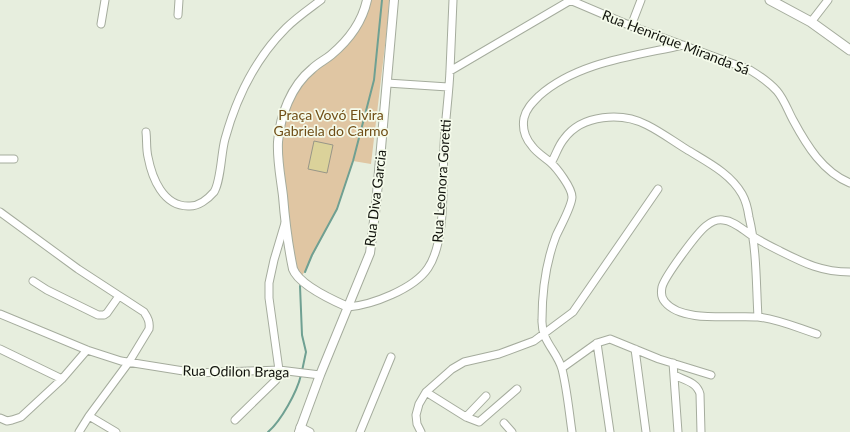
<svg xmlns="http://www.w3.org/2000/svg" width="850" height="432" viewBox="0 0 850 432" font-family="Lato,sans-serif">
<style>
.green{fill:#e0c6a3}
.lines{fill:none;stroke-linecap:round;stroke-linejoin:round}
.stream{stroke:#6fa092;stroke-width:2}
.building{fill:#dbd29a;stroke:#989687}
.minor-casing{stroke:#a5ac9d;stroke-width:9}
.tertiary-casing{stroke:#a5ac9d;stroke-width:10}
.secondary-casing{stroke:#a5ac9d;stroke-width:11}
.minor{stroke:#fff;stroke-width:7}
.tertiary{stroke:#fff;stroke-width:8}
.secondary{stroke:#fff;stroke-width:9}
.labels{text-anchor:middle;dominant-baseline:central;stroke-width:3.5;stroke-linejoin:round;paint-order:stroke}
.street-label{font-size:14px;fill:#10120c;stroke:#f5fbeb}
.park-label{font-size:14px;fill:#704e17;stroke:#f5fbeb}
</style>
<rect width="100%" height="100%" fill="#e7eede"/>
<!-- green -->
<path class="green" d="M364,0H389L388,20L371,164L353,161L337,209L301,278L293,262L280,142L287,111L302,83L352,35Z"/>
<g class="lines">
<!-- stream -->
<path class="stream" d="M305,272L312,255L337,209L353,161L374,80L382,0
M300,286L302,335L306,352L302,371
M268,432C281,421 297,392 301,375"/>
</g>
<!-- building -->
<path class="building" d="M314,141L333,145L327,173L308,169Z"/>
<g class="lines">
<!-- minor casing -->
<g class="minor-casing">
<path id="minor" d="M570,0L631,26L750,70C760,76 769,82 777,91C784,99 788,111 793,120C807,146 823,172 850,183
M178,15L179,0
M811,22L828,0
M101,24L105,0
M631,26L641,0
M450,71L571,0
M387,83L448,87
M146,132C147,140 146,149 148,157C152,178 163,206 188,206C198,207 208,199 214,192C221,181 221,153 225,139C236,99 256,58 286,28C296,18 309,9 321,0
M0,159H14
M551,163C556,155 558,146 564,139C582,114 622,112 647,125C661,132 673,141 686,149C707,162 730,173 742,194C746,201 748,210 749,217C757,250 756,284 758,317
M0,212L78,269L144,312C148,318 150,322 149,329L129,362L89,416L79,432
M33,281L47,290L98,315H104L107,313L119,296
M348,307C372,305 414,289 428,268C447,240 442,180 444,146C445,121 449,95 450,70C451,47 452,23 453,0
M0,314L87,350L121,361L196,373L279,370L320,375
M817,334C798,328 778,319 758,317C732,315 682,323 665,302C661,298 661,292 662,287C665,276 697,233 706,226C711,222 717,219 723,220C735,221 744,231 754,237C762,242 770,246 778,250C804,263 821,272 850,272
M597,343L610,432
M0,349L62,379
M635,349L646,432
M673,363L678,432
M562,368L597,343L610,339L659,359L711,375
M674,375C684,380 697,382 700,394L701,432
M426,392L466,417L479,422L517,389
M89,416L116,432
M466,417L486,396
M0,418L7,421L12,420L21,417L62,379L87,350
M235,420L276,380L279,370L269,298V283L274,260L285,223
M504,423L512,432
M300,427L310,432
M360,432L391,357
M421,432L417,424L416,415L419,404L426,392L452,369L464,362L499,354L534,341L573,312L658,189
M572,432C569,411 567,389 562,369C557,351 541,341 542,320C542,292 546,262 556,236C560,227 572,206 572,197C572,188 557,168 550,162C544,157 536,152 532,146C525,138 522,129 524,118C526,109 532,103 539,96C577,62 635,56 683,45"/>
</g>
<!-- tertiary casing -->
<g class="tertiary-casing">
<path id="tertiary" d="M348,307C332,300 299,285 293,269C288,245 285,221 283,196C281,179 277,160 278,142C280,116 291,86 312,69C318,63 325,60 331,55C349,40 362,23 367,0
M299,432L320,375L370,253L376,205L394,0"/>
</g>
<!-- secondary casing -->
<g class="secondary-casing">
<path id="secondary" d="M770,0L811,22L850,50"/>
</g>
<!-- minor -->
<use href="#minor" class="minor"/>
<!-- tertiary -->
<use href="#tertiary" class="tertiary"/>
<!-- secondary -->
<use href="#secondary" class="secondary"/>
</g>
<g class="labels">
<!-- street labels -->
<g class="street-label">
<text transform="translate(676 42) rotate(21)">Rua Henrique Miranda Sá</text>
<text transform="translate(441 181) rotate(-86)">Rua Leonora Goretti</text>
<text transform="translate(375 198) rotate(-83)">Rua Diva Garcia</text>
<text transform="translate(236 371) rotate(1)">Rua Odilon Braga</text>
</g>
<!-- park labels -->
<g class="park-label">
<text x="331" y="114">Praça Vovó Elvira<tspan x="331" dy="16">Gabriela do Carmo</tspan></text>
</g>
</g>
</svg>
